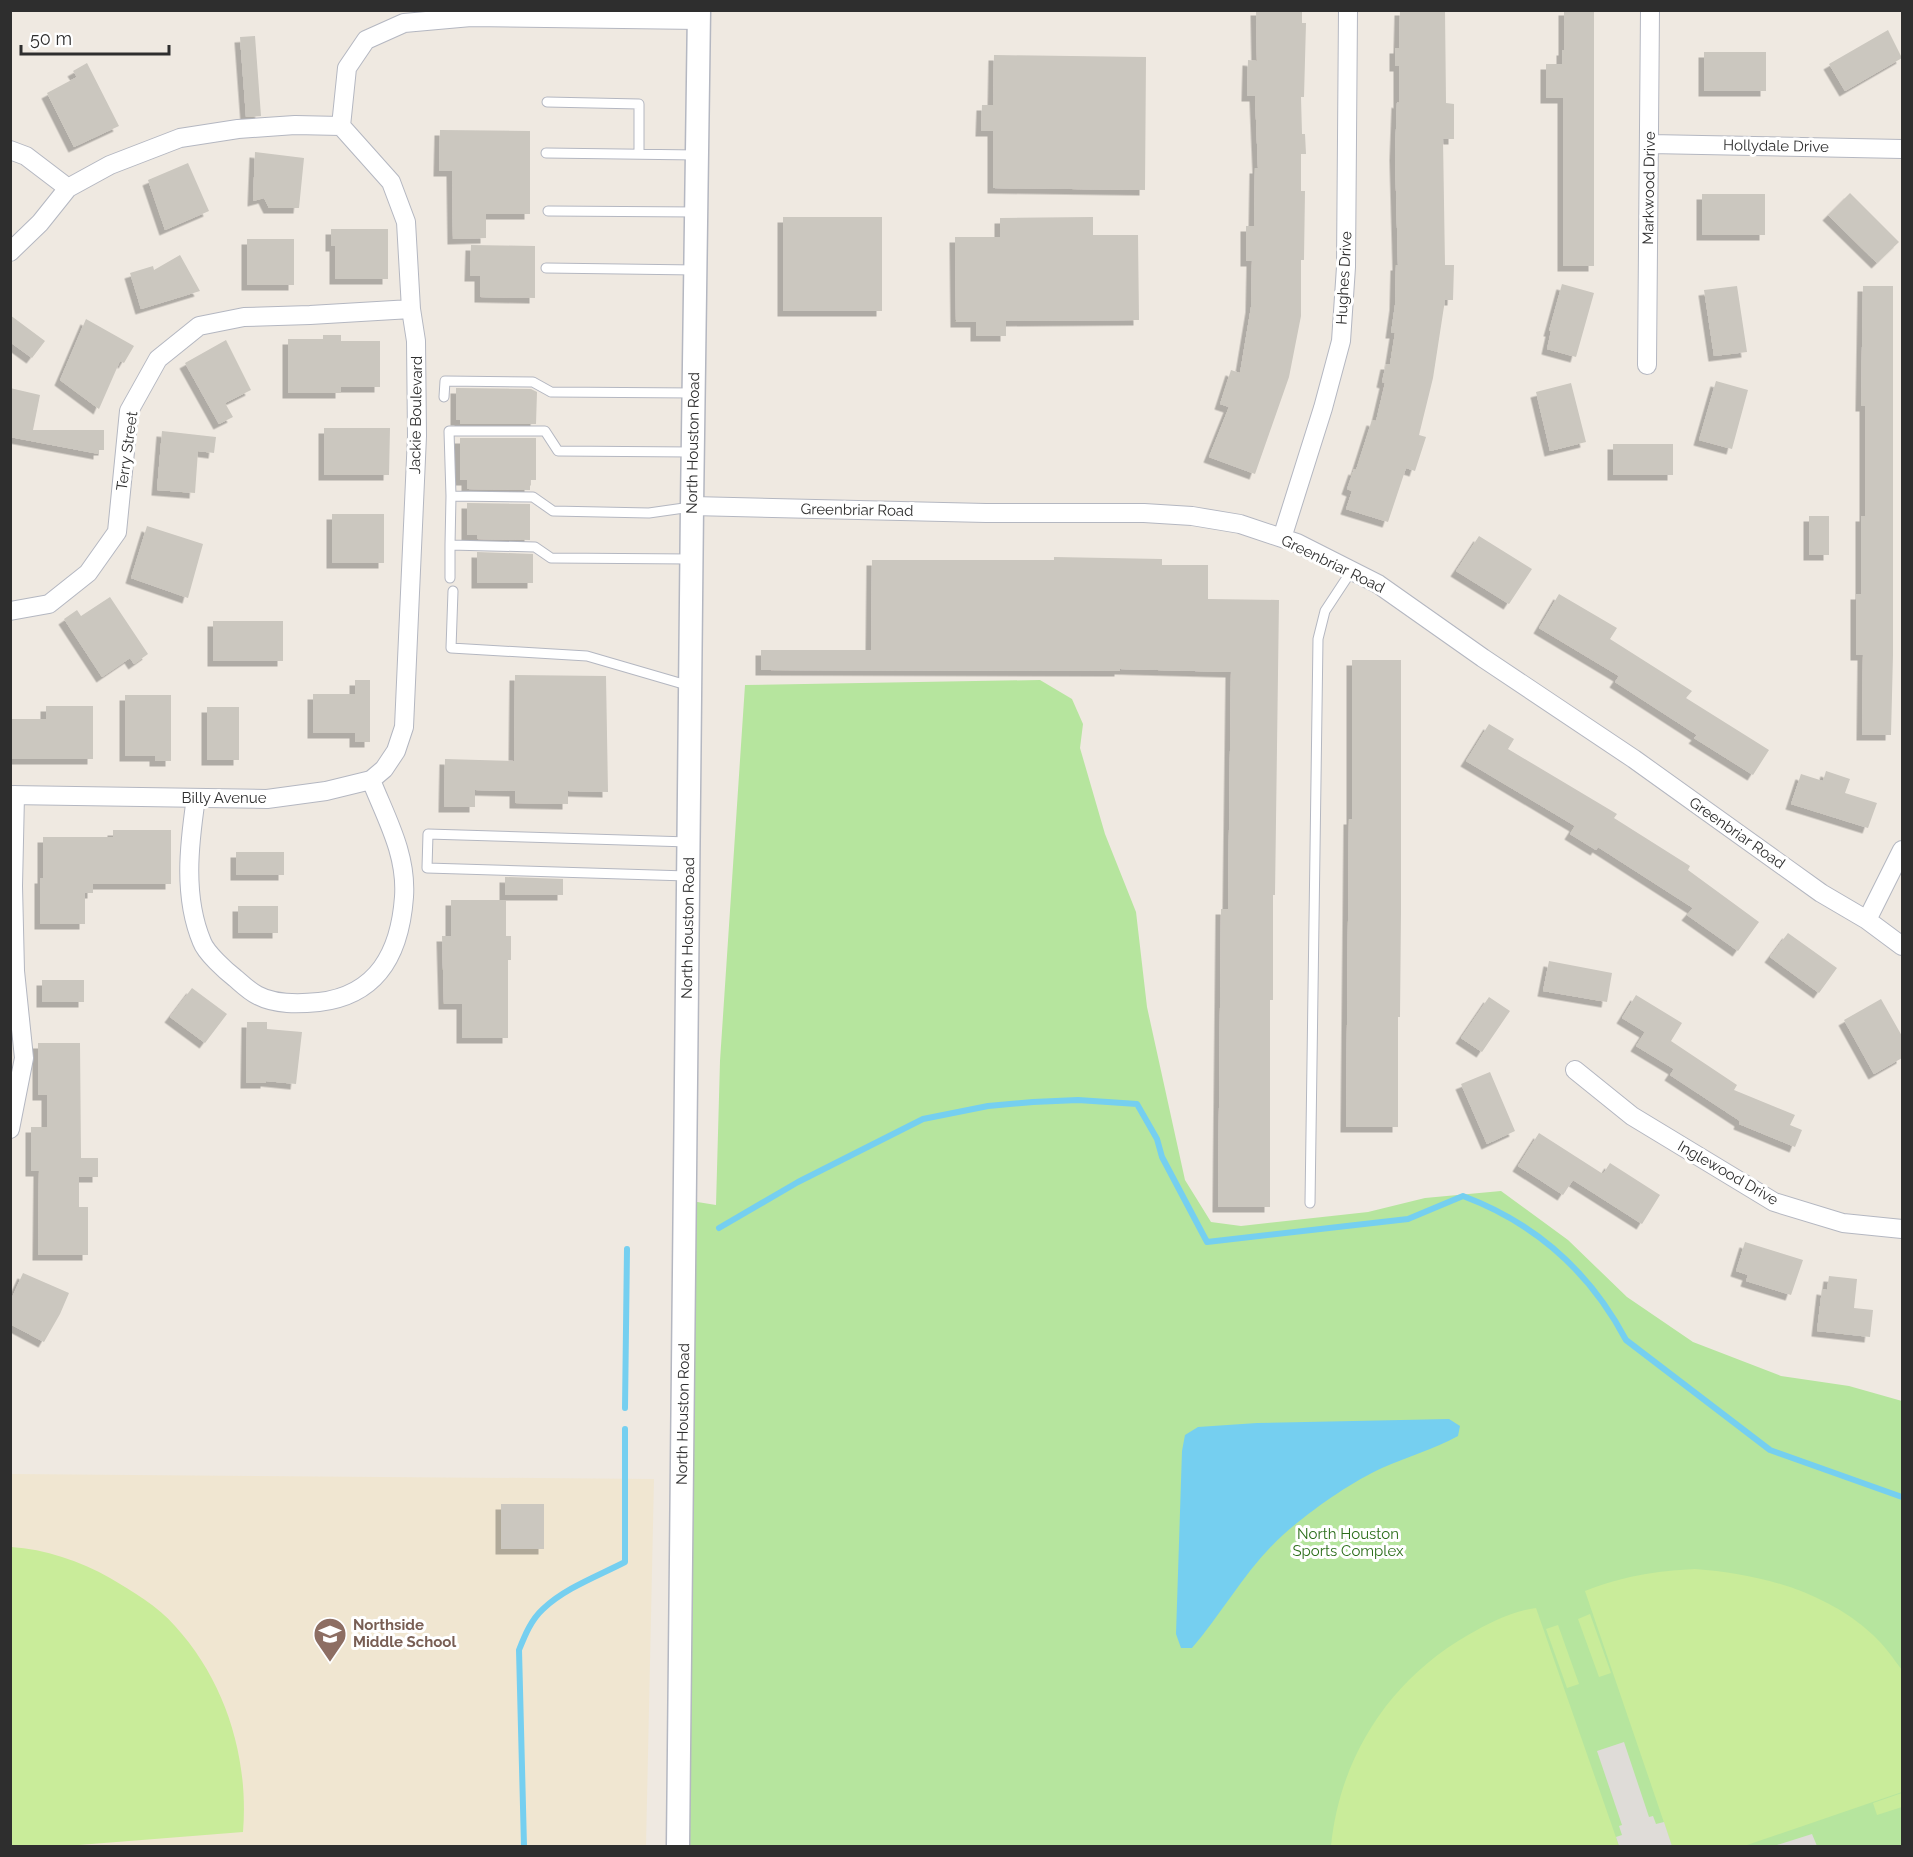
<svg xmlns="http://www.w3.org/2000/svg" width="1913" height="1857" viewBox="0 0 1913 1857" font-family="Raleway,sans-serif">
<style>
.education{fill:#f0e6d1}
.green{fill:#b6e59e}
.pitch{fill:#c9ec9a}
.plaza{fill:#dfdcd8}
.water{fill:#75cff0}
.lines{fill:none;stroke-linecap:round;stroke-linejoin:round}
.stream{stroke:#75cff0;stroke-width:6}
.building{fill:#cbc7bf;filter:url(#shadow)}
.service-casing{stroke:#b4b7c1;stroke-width:11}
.minor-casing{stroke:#b4b7c1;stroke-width:20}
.tertiary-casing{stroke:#b4b7c1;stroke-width:25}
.service{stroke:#fff;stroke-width:9}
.minor{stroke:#fff;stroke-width:18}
.tertiary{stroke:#fff;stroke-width:22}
.labels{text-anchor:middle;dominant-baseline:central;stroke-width:6;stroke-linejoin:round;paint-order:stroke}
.street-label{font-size:15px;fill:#2e2e2e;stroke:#fff}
.park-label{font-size:15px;fill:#2c6e1b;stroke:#fff}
.education-label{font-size:15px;font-weight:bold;fill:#785e54;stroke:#fff;text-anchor:start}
</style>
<defs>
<filter id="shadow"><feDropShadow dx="-5.5" dy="5.5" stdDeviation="0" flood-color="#0004"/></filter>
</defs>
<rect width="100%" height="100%" fill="#efe9e1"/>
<!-- education -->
<path class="education" d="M11,1474L654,1479L646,1846H11Z"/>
<!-- green -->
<path class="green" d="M1040,680L1072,699L1083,724L1080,748L1105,834L1136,912L1147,1007L1185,1180L1211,1222L1241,1226L1368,1212L1425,1198L1501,1191L1568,1240L1627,1297L1693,1342L1781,1376L1849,1386L1902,1401V1846H678L685,1200L716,1205L720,1061L745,685Z"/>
<!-- pitch -->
<path class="pitch" d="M11,1547C45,1549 80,1561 110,1578C132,1591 158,1606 175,1626C226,1682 249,1758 243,1832L66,1846H11Z
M1695,1569C1759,1574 1824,1590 1873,1635C1884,1645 1893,1658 1902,1670V1792L1744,1846H1672L1585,1591C1624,1576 1654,1571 1695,1569Z
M1536,1608L1619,1846H1331C1340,1756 1390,1680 1468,1635C1489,1623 1512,1611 1536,1608Z
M1590,1614L1611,1673L1599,1677L1578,1619Z
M1558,1625L1579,1684L1567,1688L1546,1629Z
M1902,1793V1807L1877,1815L1873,1803Z"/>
<!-- plaza -->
<path class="plaza" d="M1624,1742L1649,1817L1653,1816L1656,1824L1664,1822L1672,1846H1619L1616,1837L1622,1835L1619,1826L1622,1825L1597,1751Z
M1812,1834L1817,1846H1774Z"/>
<!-- water -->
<path class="water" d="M1449,1419L1460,1426L1458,1436C1434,1449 1407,1457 1382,1468C1351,1482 1310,1511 1284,1534C1247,1567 1224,1611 1192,1648H1181L1176,1634L1182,1451L1185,1435L1198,1427L1257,1423Z"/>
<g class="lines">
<!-- stream -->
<path class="stream" d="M719,1228L798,1182L923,1119L988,1106L1033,1102L1078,1100L1137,1104L1157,1139L1162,1157L1207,1242L1408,1219L1463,1196C1535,1223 1590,1272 1626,1340L1770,1450L1902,1497
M625,1408L627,1249
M524,1846L519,1650C525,1635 531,1620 543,1609C565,1588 598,1576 625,1562V1429"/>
</g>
<!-- building -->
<path class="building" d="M1256,10H1302V23H1306L1304,97H1301L1302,134H1305L1306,154H1301V191H1305L1304,260H1301V316L1289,377L1255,474L1209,457L1229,407L1220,404L1231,370L1240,373L1251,307L1252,261H1246V226H1254L1255,168H1258L1255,96H1247L1248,60L1257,61Z
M1400,10H1445L1446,103L1454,104V139H1443L1445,265H1454L1453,300H1445L1433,378L1419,435L1426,437L1415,471L1406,468L1388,522L1346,509L1352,491L1347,489L1354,469L1356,470L1372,420L1376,421L1385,383L1382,382L1386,364H1390L1395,333H1391L1395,305L1396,265H1398L1395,155L1397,102L1399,103V66H1395V48H1399Z
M1564,10H1594V266H1563V98H1546V64H1562V50H1564Z
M1888,30L1902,58L1845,91L1829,64Z
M255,36L261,116L246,117L240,37Z
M1704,52H1766V91H1704Z
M994,55L1146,57L1145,190L993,188V131H981L982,105H993Z
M87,63L119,126L74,147L47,93L77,77L73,71Z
M440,130L530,131V214H486V238L453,239L452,171H439Z
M255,152L304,158L299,208H269L264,198L253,201Z
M188,163L209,211L165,230L148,180Z
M1850,193L1899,242L1877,263L1828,215Z
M1702,194H1765V235H1702Z
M783,217H882V311H783Z
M1093,217V235H1138L1139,320L1006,321V336H976V322H956L955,237H1000V218Z
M331,229H388V279H335V246H331Z
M247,239H294V285H247Z
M471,245L535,246V298L480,297V276H470Z
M180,255L200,291L141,309L130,273L153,266L154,270Z
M1562,284L1594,293L1576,357L1547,349L1551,331H1549Z
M1737,286L1747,352L1714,356L1704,290Z
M1863,286H1893V655L1891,735H1862L1863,655H1856V594H1861V516H1865V406H1861Z
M10,315L45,341L32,358L10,342Z
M86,319L134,346L124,363L120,361L99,409L60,380Z
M323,335H341V341H380V387H341V393H288V339H323Z
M226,340L251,390L225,403L233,417L219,424L185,363Z
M1716,381L1748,390L1732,449L1699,440Z
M1571,383L1586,442L1550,451L1536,392Z
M10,388L40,395L33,430H104V450H99V454L10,437Z
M456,388L531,389L537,392L536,424H460V420H456Z
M324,428H390L389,475H324Z
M162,431L216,437L214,453L198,451L195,493L157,490Z
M460,438H536V480H530V490L467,489V480H460Z
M1613,444H1673V475H1613Z
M467,503L530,504V540L477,539V535H467Z
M332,514H384V563H332Z
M1809,516H1829V555H1809Z
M147,526L203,544L188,598L131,578Z
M1479,536L1532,569L1509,604L1456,571Z
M477,552L533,554V583H477Z
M1054,557L1162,559V565H1208V599L1279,600L1275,895H1273V1000H1270V1207H1218L1221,909H1228L1231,672L1120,669V671L761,670V650H871L872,560H1054Z
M1559,594L1617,628L1610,639L1692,691L1686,698L1769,750L1753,775L1694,738L1697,735L1615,682L1619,676L1539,628Z
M110,597L148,654L134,664L130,658L102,677L64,619L77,610L81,616Z
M213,621H283V661H213Z
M1352,660H1401V911L1400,1017H1398V1127H1346L1349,819H1352Z
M515,675L606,676L608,792L568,791V804L515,803V791L475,790V807H444L445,759L514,761Z
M355,680H370V742H355V733H313V694H355Z
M125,695H171V761H155V756H125Z
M46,706H93V759H10V719H46Z
M207,707H239V760H207Z
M1489,724L1514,739L1508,749L1617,814L1614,818L1690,866L1688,870L1759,922L1738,951L1687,915L1693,908L1598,847L1596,850L1570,834L1575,826L1466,761Z
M1826,771L1850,779L1845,793L1877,803L1868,828L1791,804L1801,774L1823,781Z
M113,830H171V884H93V893H85V924H40V878H43V837H113Z
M236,852H284V875H236Z
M505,877L563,879V895H505Z
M451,900H506V936H511V960H508V1038H462V1004H444L442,936H451Z
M238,906H278V933H238Z
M1788,933L1837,968L1819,993L1770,957Z
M1549,961L1612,973L1607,1002L1543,991Z
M42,980H84V1002H42Z
M192,988L227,1014L205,1043L170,1017Z
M1636,995L1682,1023L1671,1041L1737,1085L1734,1090L1795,1115L1790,1125L1802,1130L1795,1147L1739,1124L1740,1121L1670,1075L1674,1069L1636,1046L1645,1032L1622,1018Z
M1489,997L1510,1011L1482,1052L1461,1038Z
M1881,999L1902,1036V1058L1874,1074L1844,1020Z
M247,1022H267V1029L302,1032L296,1084L266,1081V1083H246Z
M38,1043H80L81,1158H98V1177H79V1207H88V1255H38L39,1171H31V1127H47V1095H38Z
M1490,1072L1515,1131L1487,1144L1461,1084Z
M1539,1133L1603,1174L1610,1163L1660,1195L1642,1224L1573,1180L1563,1195L1518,1166Z
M1745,1242L1803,1260L1791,1295L1746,1281L1748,1275L1736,1271Z
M23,1273L69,1293L60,1314L44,1342L10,1324V1302Z
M1829,1276L1857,1279L1854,1308L1873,1310L1870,1337L1817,1331L1822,1289L1827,1290Z
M501,1504H544V1549H501Z"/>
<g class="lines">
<!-- service casing -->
<g class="service-casing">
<path id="service" d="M547,102L639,104V154
M546,153L697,155
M548,211L697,212
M546,268L696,270
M444,397L445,381L533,382L551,392L694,393
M451,496L450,545L535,547L551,558L691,559
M691,507L649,513L553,511L533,497L451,496L449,431H545L558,451L691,452
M450,578V545
M453,591L451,648L587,656L690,686
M687,876L427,868L428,834L689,842
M1310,1203L1318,639L1325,611L1352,570"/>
</g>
<!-- minor casing -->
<g class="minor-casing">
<path id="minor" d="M1650,144L1902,149
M10,150L26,156L68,188
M10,252L40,223L68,188L110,165L180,138L238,129L295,125L341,126
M1647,365L1650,10
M692,506L986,513H1144L1192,516L1240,524L1297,543L1378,584L1483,658L1634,759L1821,893L1867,920L1902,946
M1282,538L1323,408L1341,341L1346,267L1348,10
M10,611L49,604L88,573L117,532L129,411L158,359L199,326L244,317L310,315L411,309
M10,795L267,799L326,791L371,780L384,769L396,751L404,727L417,436L416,341L411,309L406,222L391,182L341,126L347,68L366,40L404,23L471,17L699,20
M196,798C189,845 183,897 202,942C206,953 226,971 235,978C242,984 249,991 257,995C275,1005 299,1004 319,1002C378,995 400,952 404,897C407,854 386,818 371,780
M1867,920L1902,850
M1575,1070L1632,1116L1774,1202L1843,1223L1902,1229
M10,1129L24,1058L15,971L13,886L15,795"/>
</g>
<!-- tertiary casing -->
<g class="tertiary-casing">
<path id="tertiary" d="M678,1846L692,506L699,10"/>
</g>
<!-- service -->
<use href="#service" class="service"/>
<!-- minor -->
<use href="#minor" class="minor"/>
<!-- tertiary -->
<use href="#tertiary" class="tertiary"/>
</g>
<!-- icons -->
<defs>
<g id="school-pin" transform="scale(1.725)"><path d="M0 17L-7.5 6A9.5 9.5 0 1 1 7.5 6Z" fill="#8d6e63" stroke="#fff"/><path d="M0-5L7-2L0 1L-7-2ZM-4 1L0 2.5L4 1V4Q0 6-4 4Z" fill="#fff"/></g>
</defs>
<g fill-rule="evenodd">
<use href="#school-pin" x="330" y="1634"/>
</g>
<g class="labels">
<!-- street labels -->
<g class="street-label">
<text transform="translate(1776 146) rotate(1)">Hollydale Drive</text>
<text transform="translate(1649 188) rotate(-89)">Markwood Drive</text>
<text transform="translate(1344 278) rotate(-87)">Hughes Drive</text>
<text transform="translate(416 415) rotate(-89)">Jackie Boulevard</text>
<text transform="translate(693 443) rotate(-89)">North Houston Road</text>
<text transform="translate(127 451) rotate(-82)">Terry Street</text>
<text transform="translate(857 510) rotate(1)">Greenbriar Road</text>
<text transform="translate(1333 564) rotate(26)">Greenbriar Road</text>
<text x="224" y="798">Billy Avenue</text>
<text transform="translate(1737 833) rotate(35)">Greenbriar Road</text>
<text transform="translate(688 928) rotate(-89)">North Houston Road</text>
<text transform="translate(1728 1173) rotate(30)">Inglewood Drive</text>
<text transform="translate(683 1414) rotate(-89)">North Houston Road</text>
</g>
<!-- park labels -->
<g class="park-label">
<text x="1348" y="1534">North Houston<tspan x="1348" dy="17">Sports Complex</tspan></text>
</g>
<!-- education labels -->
<g class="education-label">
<text x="353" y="1625">Northside<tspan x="353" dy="17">Middle School</tspan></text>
</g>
</g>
<!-- border -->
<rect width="1913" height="1857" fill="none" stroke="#2e2e2e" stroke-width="24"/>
<!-- scale -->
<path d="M21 45v9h148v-9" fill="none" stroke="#2e2e2e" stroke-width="3"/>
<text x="30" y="45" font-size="18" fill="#2e2e2e" stroke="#ffffff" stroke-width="4.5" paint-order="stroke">50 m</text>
</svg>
